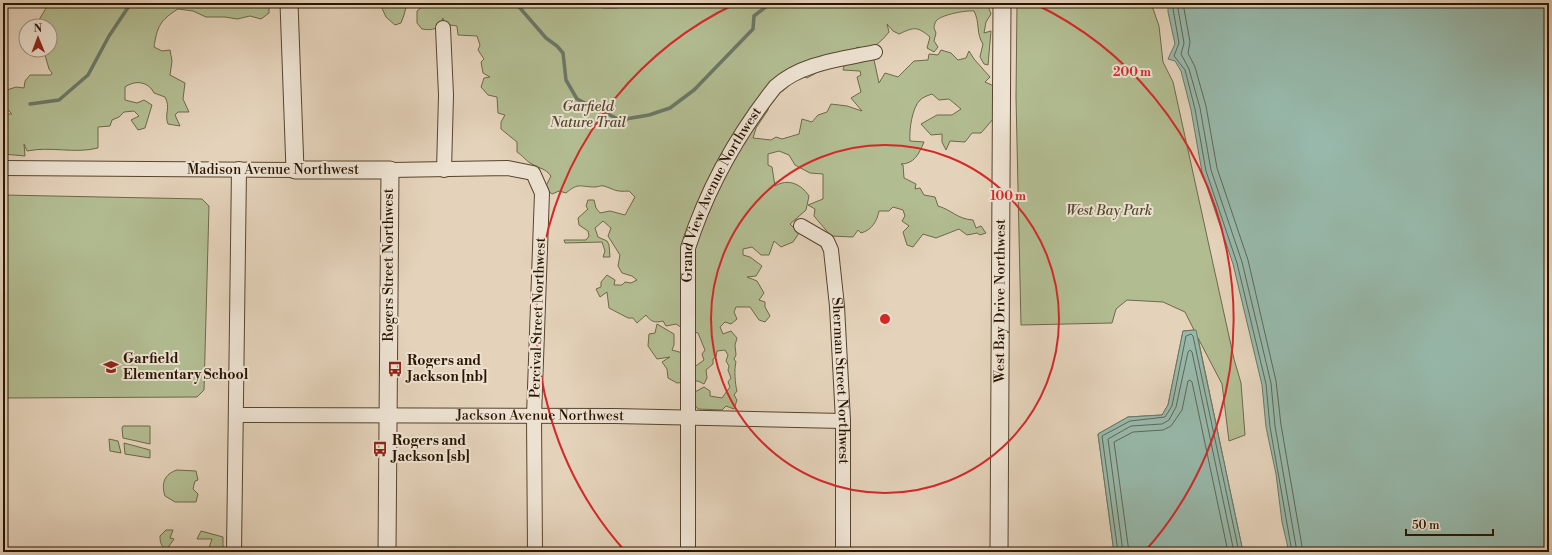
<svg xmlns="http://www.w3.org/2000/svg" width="1552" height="555" viewBox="0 0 1552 555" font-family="'Libre Bodoni',serif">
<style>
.green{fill:#b2bc91;stroke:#6e6848}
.water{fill:#97b8aa;stroke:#6b7766}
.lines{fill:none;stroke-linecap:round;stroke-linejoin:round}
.shore{stroke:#606655;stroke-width:1}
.stream{stroke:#6b7766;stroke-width:3.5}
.minor-casing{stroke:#58442e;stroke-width:16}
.tertiary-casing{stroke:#58442e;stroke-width:19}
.minor{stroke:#ede2d2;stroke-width:14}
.tertiary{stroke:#ede2d2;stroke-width:17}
.ring{fill:none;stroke:#d62828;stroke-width:2}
.labels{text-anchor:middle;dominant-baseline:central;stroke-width:4;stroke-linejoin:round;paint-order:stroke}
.park-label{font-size:14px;font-style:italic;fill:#53472c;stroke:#ede2d2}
.street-label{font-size:14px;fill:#2a1500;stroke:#ede2d2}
.poi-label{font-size:14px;font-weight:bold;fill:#2a1500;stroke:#ede2d2;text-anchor:start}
.centre{fill:#d62828;stroke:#ede2d2;stroke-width:2}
.ring-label{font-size:12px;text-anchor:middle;font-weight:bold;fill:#d62828;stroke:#ede2d2;stroke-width:4;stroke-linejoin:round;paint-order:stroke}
</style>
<rect width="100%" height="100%" fill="#e4d2ba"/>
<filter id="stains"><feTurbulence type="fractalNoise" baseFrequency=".005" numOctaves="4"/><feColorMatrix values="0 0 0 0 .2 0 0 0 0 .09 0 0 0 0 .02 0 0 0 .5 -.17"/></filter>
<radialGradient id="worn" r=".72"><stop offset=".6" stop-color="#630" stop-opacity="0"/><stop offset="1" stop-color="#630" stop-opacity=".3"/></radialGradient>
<!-- green -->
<path class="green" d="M49,3H269V13L261,19L250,16L237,19L225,17H206L193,11L178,9C160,20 157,27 154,47L162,51L170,50L172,61L170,75L185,83L183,99L189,112H178L175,115L180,126L168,124C164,114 171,108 165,97L154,93C148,81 135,80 125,87V100L137,103L144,100L152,105L145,128L138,130L131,120L139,116L134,111L124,112L119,117L112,120L110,126L98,127V148C74,154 51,146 27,151L24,144L25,156L3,154V114H12L4,106L7,90L16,87L24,88L25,81L30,75H51L52,73L49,69L45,55L50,50V26H40L39,20Z
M386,3H407L404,15L401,23L395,25L386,17L381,6Z
M427,3H599L603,8H617L623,3H987L991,14L986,22L984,33L991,31L988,65L984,64L980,57L983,44C976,34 980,22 974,11C966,10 940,15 936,21C935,22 934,27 934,28L936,33L934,41L938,47L934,52L927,48L930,37C917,26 914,27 899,34L893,31L887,24L889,32C879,44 872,51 857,47L850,55L807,78L797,74C792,85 782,93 771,97L768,110L756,128L753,138L771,140L776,137L782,139L799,134L802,119L812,122L818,115L827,112L831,104L847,106L862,111L851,98L861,92L857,77L861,75L860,71L843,70L845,62L864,57L874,60L879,83L885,73L898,77L914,61L928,60L929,54L938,55L941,50L951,53L958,60L966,58L969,51L974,59L990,77L985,82L996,87L994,118L981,133H972L965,142L950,141L946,150L942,142V134L931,135L921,124L937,115H952L961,109L949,99L939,100L932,94C929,95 923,97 920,100C912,108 909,130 910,141L924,142C919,154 914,164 901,164L903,165L904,178L916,184L915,189L920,188L924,195L935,197L938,206C952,210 957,219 973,220L976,228L981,226L986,233L980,235L977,233L967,235L959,229L936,238L923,234L913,247L907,245L903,232L909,226L902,221L905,216L903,210L893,207L889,211H879C877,221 872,230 861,233L858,230L853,237L831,236L814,216L815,209L808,205L823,199V174L810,173L795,165L789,155L779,151L768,154V165L772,167L775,186C788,178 801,184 809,196L806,210L790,224L799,233L793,242L781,247L774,241L769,255H761L752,247L743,249V255L750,257L762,266L756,276L747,277L757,281L764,293L759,300L765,302V307L770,316L765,322L759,320L750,307H736L734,312L737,319L731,324L725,322L720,327L723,334L731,331L737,338L735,345L736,355L734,359L736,362C734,369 735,384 737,391L734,395L737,400L734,409L726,406L722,410L698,409L693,403V393L704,387L710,391V396L722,398L730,387L728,382L731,378L728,370L729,366L726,361L728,355L725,350L717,351L716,357L713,359V364L706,370L707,378L704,384L698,381L677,383L668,378L667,369L662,362L670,357L657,359L648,346L649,334L655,333L657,324L674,334V345L672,350L683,353L693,368L704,360L702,354L705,350L698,333L682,328L676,324L666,326L663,321C655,323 651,322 646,315L637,323L633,318H628L609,308L607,292L600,297L596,289L601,287V282L607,275L615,280L614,285H622L625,282L631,283L637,280L632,276L622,273L618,266L620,255L608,236L611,228L603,221L595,228L598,237L607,241L609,245L610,257H603L605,251L602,242L565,243L564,240H586L589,236L588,231L579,225L578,218L588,209L586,206L588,200H594L596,208L600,213L610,211L625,215L635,197L629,191C615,192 616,190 604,186C601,185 598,187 595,187C580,187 579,182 566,193L559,191L552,194L545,188L551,176C545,168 540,169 532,164C527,162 522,155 517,152V142L501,129V122L505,115L498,113L497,97L488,95L481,87L484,78L490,77L483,73L481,62L484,59L478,50L480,45L477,36L458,35L457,26L444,24L443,18C438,29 434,31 422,29L417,23V11Z
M1017,3H1151L1159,26L1163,62L1173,82L1234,359L1241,383L1245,435L1229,441L1222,384L1198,338L1243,552H1114L1098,434L1128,417L1162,415L1168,405L1183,331L1194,330L1185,312L1163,302L1127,300L1116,309L1112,323L1021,325L1016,97Z
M3,195L202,199L209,206L204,390L197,397L3,398Z
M123,426H150V444L123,438L122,428Z
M109,439L118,441L121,453L110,451Z
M124,443L150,450V458L125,454Z
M177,470L196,471L198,480L195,481L193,489L198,494L196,502H175L165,496C161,484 164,474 177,470Z
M166,530H173L170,538L174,539L167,549C161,547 160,542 160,536Z
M201,531L223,537V550L220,552L208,551L212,539H197Z"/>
<!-- water -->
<path class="water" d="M1168,3H1549V552H1289L1282,522L1276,474L1266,427L1262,385L1233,264L1202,172L1191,110L1181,71L1175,61L1168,59L1175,44L1168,12Z
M1196,330L1243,552H1114L1098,434L1128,417L1162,415L1168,405L1183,331Z"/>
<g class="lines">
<!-- shore -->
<path class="shore" d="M1172,3L1179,43L1174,56L1185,70L1195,109L1206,171L1237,263L1266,384L1270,427L1292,552
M1177,3L1184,43L1181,54L1189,69L1200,108L1211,170L1242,262L1271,383L1275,426L1297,552
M1183,3L1190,42L1188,53L1195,67L1206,106L1217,168L1248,260L1276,381L1281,425L1303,552
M1118,552L1102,436L1130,421L1165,417L1172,406L1186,336L1191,334L1193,336L1239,552
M1123,552L1108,439L1131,426L1162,424L1169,420L1176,407L1188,352L1190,350L1192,352L1234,552
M1129,552L1114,442L1133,432L1163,430L1171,426L1182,410L1188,381L1190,380L1192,382L1228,552"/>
<!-- stream -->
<path class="stream" d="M513,3L520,8L546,38L557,46L563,53L566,80L577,99L620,120L649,115L670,108L694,90L753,29L754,16L767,6L778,3
M30,104L59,100L88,75L109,36L131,3"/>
<!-- minor casing -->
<g class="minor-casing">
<g id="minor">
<path d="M443,28L446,95L444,170"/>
<path d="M3,168L295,170"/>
<path d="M390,170L508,168L533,173L542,193L534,416L535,552"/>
<path id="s1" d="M801,226L827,241L831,250L837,306L843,421V552"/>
<path id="s2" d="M236,415L615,416L843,421"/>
<path d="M234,552L239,169"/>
<path id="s3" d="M688,552V248C707,189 737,135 775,87C801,63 842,59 875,52"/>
</g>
</g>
<!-- tertiary casing -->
<g class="tertiary-casing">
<g id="tertiary">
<path d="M289,3L295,170H390L387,552"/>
<path id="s4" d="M999,552L1002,3"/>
</g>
</g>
<!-- minor -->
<use href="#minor" class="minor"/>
<!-- tertiary -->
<use href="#tertiary" class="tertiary"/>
</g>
<!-- distance rings -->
<g class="ring">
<circle cx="885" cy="319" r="174"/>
<path d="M624 550A349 349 0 0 1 735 4M1035 4A349 349 0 0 1 1146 550"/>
</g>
<!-- icons -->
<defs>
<g id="school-bare" transform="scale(1.2)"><path d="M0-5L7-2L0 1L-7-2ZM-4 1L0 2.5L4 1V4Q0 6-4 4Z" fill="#8f2418" stroke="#ede2d2" stroke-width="2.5" paint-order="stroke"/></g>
<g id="bus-bare" transform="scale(1.2)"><path d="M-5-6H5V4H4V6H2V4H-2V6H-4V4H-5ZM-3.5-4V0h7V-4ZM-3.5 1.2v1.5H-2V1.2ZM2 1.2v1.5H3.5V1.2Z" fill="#8f2418" stroke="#ede2d2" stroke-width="2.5" paint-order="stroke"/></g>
</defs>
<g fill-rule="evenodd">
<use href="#school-bare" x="111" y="367"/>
<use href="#bus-bare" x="395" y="369"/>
<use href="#bus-bare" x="380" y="449"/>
</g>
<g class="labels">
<!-- park labels -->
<g class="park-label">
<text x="588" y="107">Garfield<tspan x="588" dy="16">Nature Trail</tspan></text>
<text x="1109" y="211">West Bay Park</text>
</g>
<!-- street labels -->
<g class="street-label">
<text x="273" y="170">Madison Avenue Northwest</text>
<text stroke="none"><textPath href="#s3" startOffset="365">Grand View Avenue Northwest</textPath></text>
<text transform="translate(389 265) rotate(-90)">Rogers Street Northwest</text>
<text stroke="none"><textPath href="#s4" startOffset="251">West Bay Drive Northwest</textPath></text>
<text transform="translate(538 318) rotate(-88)">Percival Street Northwest</text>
<text stroke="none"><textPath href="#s1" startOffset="171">Sherman Street Northwest</textPath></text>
<text stroke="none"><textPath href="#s2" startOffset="304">Jackson Avenue Northwest</textPath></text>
</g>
<!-- poi labels -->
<g class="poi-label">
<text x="123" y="359">Garfield<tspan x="123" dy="16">Elementary School</tspan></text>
<text x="407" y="361">Rogers and<tspan x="407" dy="16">Jackson [nb]</tspan></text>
<text x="392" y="441">Rogers and<tspan x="392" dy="16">Jackson [sb]</tspan></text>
</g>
</g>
<circle cx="885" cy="319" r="6" class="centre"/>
<g class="ring-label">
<text x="1132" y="76">200 m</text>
<text x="1008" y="200">100 m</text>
</g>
<!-- margin -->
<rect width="1552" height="555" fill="none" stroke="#e4d2ba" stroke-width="16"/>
<rect x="4" y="4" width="1544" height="547" fill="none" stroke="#2a1500" stroke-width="2"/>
<rect x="8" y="8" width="1536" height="539" fill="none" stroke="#2a1500"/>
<!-- north arrow -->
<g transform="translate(38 38) rotate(359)"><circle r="19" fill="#ede2d2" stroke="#9f907e"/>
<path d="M0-3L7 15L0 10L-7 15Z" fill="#8f2418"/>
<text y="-6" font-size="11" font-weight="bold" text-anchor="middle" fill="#2a1500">N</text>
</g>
<!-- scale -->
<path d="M1406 529v6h87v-6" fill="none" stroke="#2a1500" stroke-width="2"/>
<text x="1412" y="529" font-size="12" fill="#2a1500" stroke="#ede2d2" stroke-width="3" paint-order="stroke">50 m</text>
<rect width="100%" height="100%" filter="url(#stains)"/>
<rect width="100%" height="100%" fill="url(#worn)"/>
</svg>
